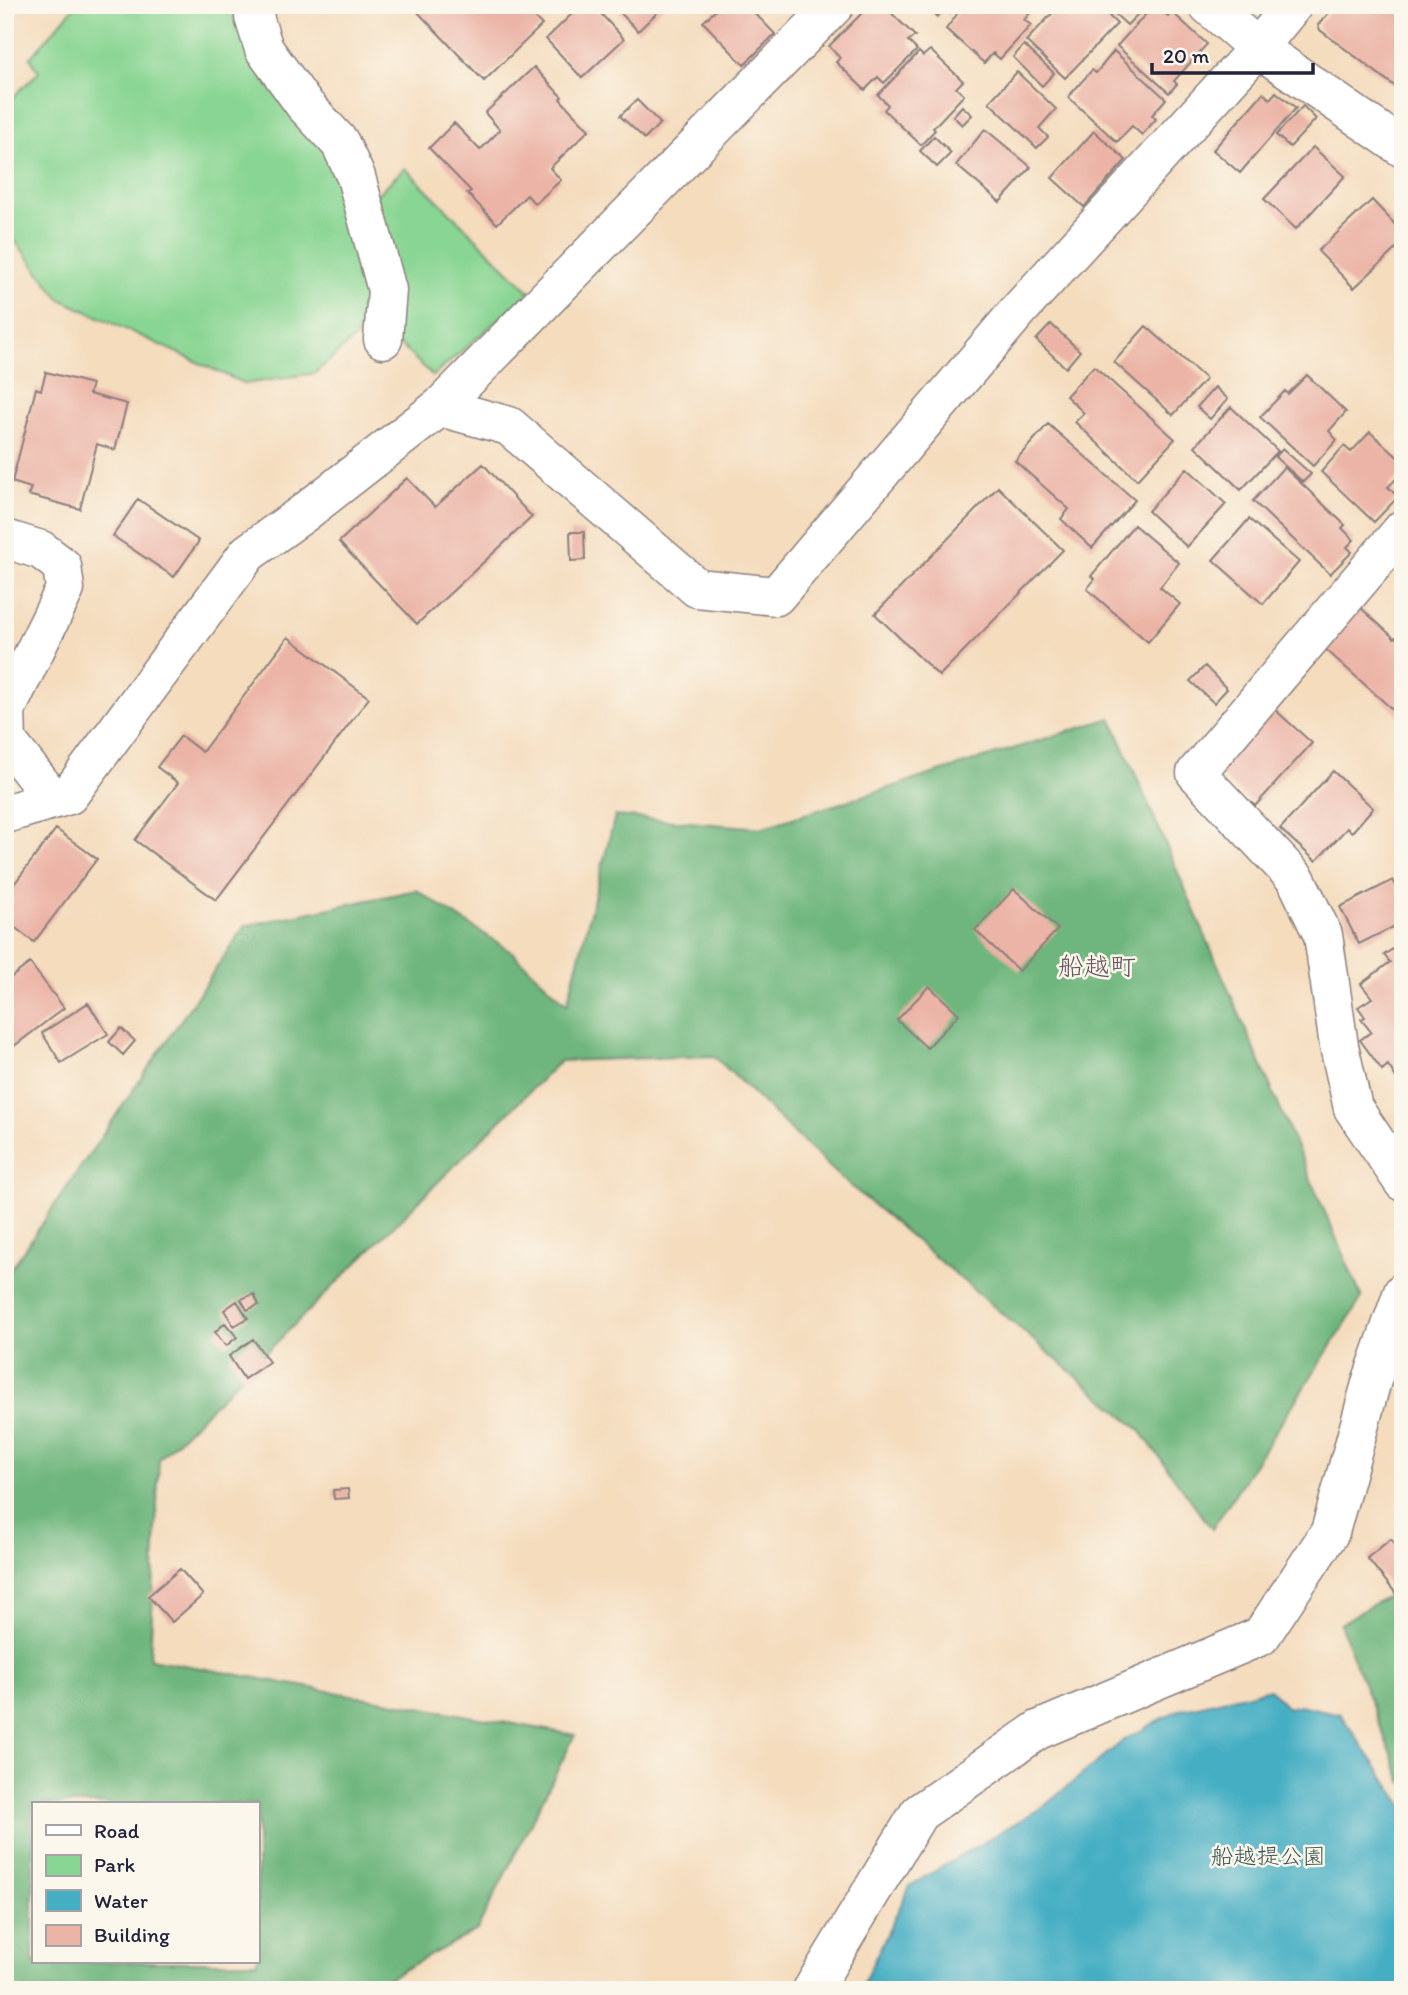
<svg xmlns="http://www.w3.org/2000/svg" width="1408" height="1995" viewBox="0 0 1408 1995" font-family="Itim,'Klee One',sans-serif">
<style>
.green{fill:#89d593;stroke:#567c67;stroke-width:2}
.forest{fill:#6eb67d;stroke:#486c5c;stroke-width:2;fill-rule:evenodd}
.water{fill:#44aec3;stroke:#33687f;stroke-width:2}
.building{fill:#ebb4a6}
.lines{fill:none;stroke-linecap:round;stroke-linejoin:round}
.street-casing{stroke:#8b7f7c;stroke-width:41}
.street{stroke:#fff;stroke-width:38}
.labels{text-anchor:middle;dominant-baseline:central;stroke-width:5;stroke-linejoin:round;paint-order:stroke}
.park-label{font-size:23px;fill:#415855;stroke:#fbf7ec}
.quarter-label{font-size:26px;fill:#685560;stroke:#fbf7ec}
</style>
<rect width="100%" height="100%" fill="#fbf7ec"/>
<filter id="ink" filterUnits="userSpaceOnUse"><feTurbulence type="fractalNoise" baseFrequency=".0143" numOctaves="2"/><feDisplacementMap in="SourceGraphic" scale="14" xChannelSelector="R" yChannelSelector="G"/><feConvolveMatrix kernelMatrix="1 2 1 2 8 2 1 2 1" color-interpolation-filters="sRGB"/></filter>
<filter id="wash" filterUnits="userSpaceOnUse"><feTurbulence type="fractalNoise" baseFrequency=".00686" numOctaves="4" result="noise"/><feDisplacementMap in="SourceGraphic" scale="28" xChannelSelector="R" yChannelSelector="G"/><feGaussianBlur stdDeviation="1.57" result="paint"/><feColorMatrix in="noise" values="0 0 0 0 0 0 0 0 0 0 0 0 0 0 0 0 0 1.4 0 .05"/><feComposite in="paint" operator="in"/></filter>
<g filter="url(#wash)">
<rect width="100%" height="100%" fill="#f4dcbd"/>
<!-- green -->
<path class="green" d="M76,5H241L338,154L377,297L373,322L315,373L245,384L60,299L5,228V112L16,94L39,72L30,58Z
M405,168L530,292L433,376L396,341L376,195Z"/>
<!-- forest -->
<path class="forest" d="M1111,718L1362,1298L1212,1529L1139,1429L839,1176L714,1056L560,1061L159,1459L150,1659L575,1735L477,1930L366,1990H5V1278L245,926L416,890L512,952L567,1004L615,816L761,828ZM33,1804H257V1962H33Z
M1403,1587V1784L1340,1624Z"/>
<!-- water -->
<path class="water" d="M1270,1689L1288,1708L1300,1705L1340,1714L1403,1805V1990H1300L1284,1987L1216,1990H860L910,1886L1044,1806L1124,1740L1176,1711Z"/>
<g id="blocks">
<!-- building -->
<path class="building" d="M411,5H523L542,25L484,81Z
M581,5H593L624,39L582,78L546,39Z
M613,5H665L638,31Z
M721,5H747L775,34L744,65L703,22Z
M877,5H883L915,36L908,41L917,50L884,83L878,77L865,90L836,62L840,58L829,46L869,6L872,10Z
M924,5H957L950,14L945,9L937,17Z
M964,5H1033L1035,7L1024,20L1031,25L1000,59L993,53L984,63L946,29Z
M1060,5H1119L1109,16L1117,24L1065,78L1026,41Z
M1123,5H1147L1127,25L1115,14Z
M1154,5L1168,16L1172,12L1207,44L1174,81L1177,84L1169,93L1117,46Z
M1336,5H1403V78L1396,87L1320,30L1318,25Z
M1024,45L1054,73L1042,86L1013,57Z
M930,50L963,81L956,88L964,95L933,128L935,130L921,145L884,110L888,105L878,95L919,52L923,56Z
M1114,51L1166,99L1152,115L1156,119L1142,135L1132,126L1117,142L1068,97L1092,70L1096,73Z
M534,67L562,97L560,99L589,130L550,168L561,180L535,204L527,195L497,224L467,193L471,191L429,148L454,123L480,150L500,130L485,113Z
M1017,72L1056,109L1039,128L1048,137L1037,148L989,102Z
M1276,92L1296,108L1240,173L1213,150L1263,93L1270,99Z
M637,100L660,123L645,139L620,116Z
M962,106L972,115L962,125L953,116Z
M1303,106L1316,119L1290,147L1276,135Z
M985,129L1031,167L1000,202L956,165Z
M1094,131L1126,160L1084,207L1052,178Z
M934,136L951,153L937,167L920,151Z
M1313,147L1345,176L1296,229L1264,199Z
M1372,200L1403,233V242L1354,288L1318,251Z
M1051,324L1080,351L1066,368L1036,340Z
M1146,326L1206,379L1173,415L1114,362Z
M1094,366L1175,439L1137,480L1075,422L1084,413L1066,396Z
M46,372L92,384L89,394L127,404L115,450L97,444L80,509L28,495L31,488L12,482L36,388L41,390Z
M1307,375L1346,412L1329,431L1337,440L1313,466L1260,417L1285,391L1288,394Z
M1215,387L1228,399L1210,419L1197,407Z
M1231,407L1278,451L1241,490L1195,446Z
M1048,424L1135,500L1092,548L1061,519L1069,509L1015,461Z
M1370,432L1403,462V472L1388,487L1398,497L1374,522L1321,472L1344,446L1351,452Z
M1283,449L1311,474L1303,482L1275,457Z
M483,464L532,517L417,624L339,542L407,478L435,507Z
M1284,467L1345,525L1342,528L1354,540L1347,547L1352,552L1330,574L1253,501Z
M1187,468L1226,504L1187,547L1148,511Z
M998,487L1063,550L939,676L875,614Z
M138,499L199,541L174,577L113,536Z
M1249,519L1299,562L1263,604L1213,560Z
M1134,525L1179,563L1160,587L1180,604L1148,642L1087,589L1095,579L1091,576Z
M570,532H584L585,560L571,561Z
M1360,607L1394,638L1396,637L1403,643V719L1323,647Z
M288,637L369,698L216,900L135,840L178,783L157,767L181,736L202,752Z
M1205,666L1227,689L1214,703L1190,681Z
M1273,708L1312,743L1255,806L1215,770Z
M1333,771L1373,808L1352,832L1347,828L1316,861L1280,829Z
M56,829L97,859L34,942L5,920V896Z
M1393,880L1403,899V922L1359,944L1340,907Z
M1014,889L1058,929L1019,971L975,930Z
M1403,942V1079L1399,1082L1388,1065L1382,1070L1360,1040L1371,1032L1361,1019L1365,1017L1358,1007L1372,998L1361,984L1390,962L1384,955Z
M30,963L64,1008L5,1053V982Z
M929,986L959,1014L927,1048L897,1020Z
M88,1003L108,1034L61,1063L42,1033Z
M121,1028L135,1041L123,1055L109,1042Z
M254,1294L259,1305L247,1310L241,1299Z
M237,1301L248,1318L234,1326L224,1310Z
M225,1323L237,1337L226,1346L215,1332Z
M253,1339L269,1362L244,1379L229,1356Z
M348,1489L349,1498L334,1499L333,1490Z
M1391,1539L1403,1554V1592L1398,1596L1367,1558Z
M180,1569L203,1595L172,1622L148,1596Z"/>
</g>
</g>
<g filter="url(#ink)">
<use href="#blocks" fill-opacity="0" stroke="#8b7f7c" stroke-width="2"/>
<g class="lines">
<!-- street casing -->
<g class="street-casing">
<path id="street" d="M256,5L254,17L264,49L303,103L340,143L356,177L387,290L383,339
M1208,5L1258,48L1403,148
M440,407L509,426L697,588L776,596L1019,310L1258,48L1293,5
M1403,529L1196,773L1296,879L1323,935L1339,1046L1353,1108L1403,1182
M5,539L41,550L62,566L65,589L6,710L7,741L53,799
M5,814L69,795L248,553L304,513L440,407L835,5
M812,1990L919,1813L1038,1730L1261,1636L1330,1532L1372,1380L1403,1292"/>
</g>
<!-- street -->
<use href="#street" class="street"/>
</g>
</g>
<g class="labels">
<!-- park labels -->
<g class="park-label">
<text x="1268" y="1856">船越提公園</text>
</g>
<!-- quarter labels -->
<g class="quarter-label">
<text x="1097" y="966">船越町</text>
</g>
</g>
<!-- margin -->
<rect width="1408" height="1995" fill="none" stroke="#fbf7ec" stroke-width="28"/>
<!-- legend -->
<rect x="32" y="1802" width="228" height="161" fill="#fbf7ec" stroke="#a4a2a5" stroke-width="2"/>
<rect x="46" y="1825" width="35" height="10" fill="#ffffff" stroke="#a4a2a5" stroke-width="2"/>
<text x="94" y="1838" font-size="21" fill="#22223b">Road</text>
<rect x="46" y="1855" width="35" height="21" fill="#89d593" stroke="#a4a2a5" stroke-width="2"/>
<text x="94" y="1872" font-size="21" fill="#22223b">Park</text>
<rect x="46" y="1890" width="35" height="21" fill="#44aec3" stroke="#a4a2a5" stroke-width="2"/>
<text x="94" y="1908" font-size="21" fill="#22223b">Water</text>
<rect x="46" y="1925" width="35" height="21" fill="#ebb4a6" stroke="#a4a2a5" stroke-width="2"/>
<text x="94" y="1942" font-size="21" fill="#22223b">Building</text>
<!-- scale -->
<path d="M1152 63v10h161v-10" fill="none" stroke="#22223b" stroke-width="3.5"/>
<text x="1163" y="63" font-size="21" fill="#22223b" stroke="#fbf7ec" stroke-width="5" paint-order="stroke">20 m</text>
</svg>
